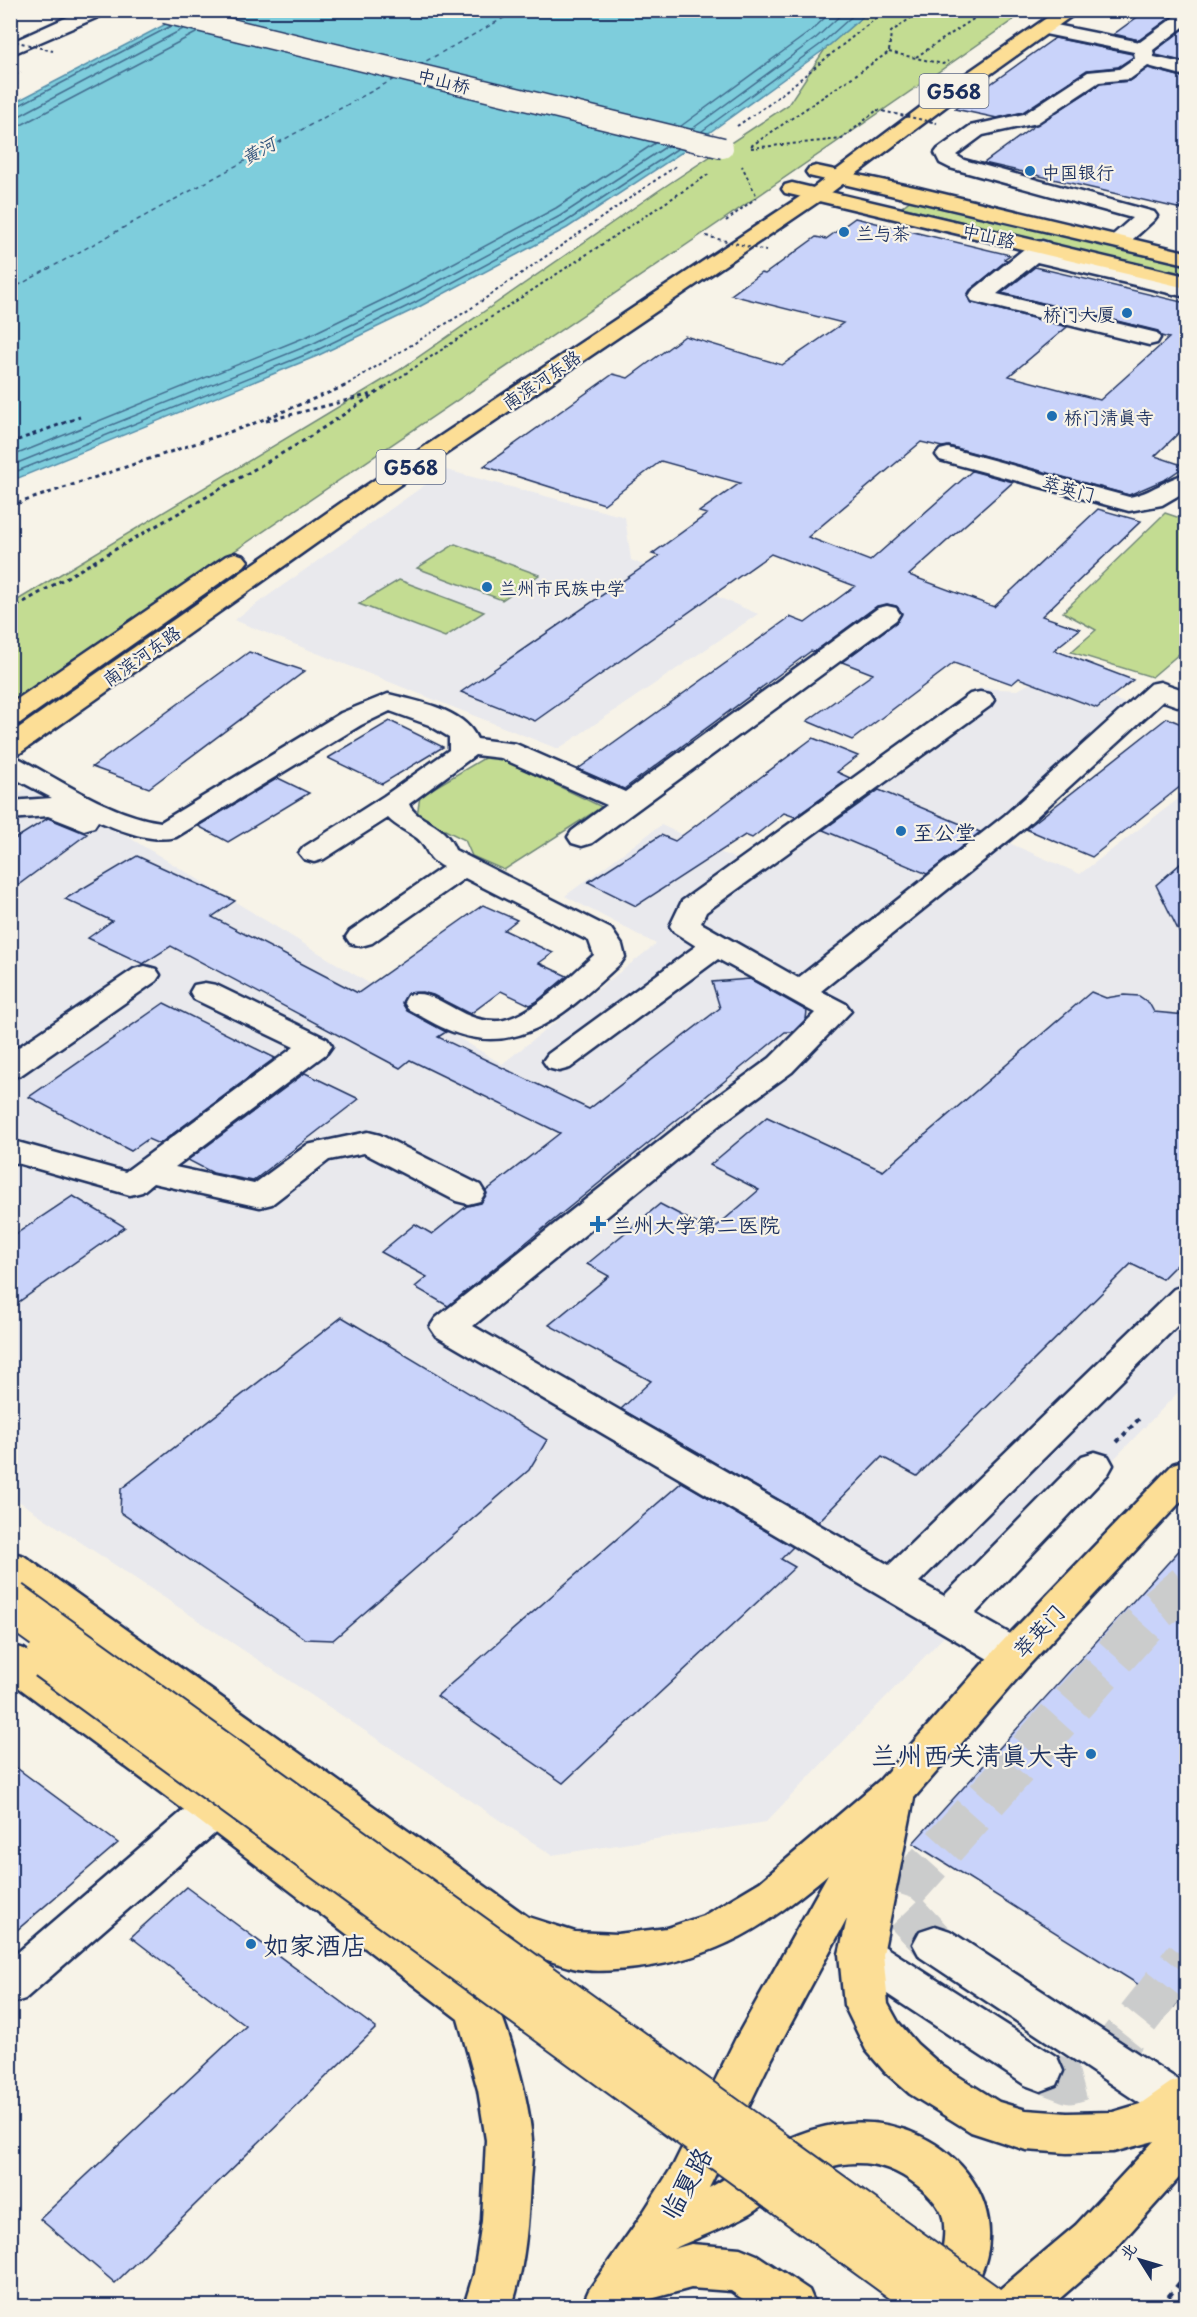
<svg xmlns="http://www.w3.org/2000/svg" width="1197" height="2317" viewBox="0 0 1197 2317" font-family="'Playpen Sans','LXGW WenKai TC',sans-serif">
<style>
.built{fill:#e9e9ed}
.green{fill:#c3dc92;stroke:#6f8678;stroke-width:1.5}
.water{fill:#7ecddc;stroke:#568eaa;stroke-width:1.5}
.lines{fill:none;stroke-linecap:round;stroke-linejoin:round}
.shore{stroke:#436e90;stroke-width:1.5}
.ferry{stroke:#34567e;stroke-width:1.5;stroke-dasharray:4.5 4;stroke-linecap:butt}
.building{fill:#c9d3fa;stroke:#1b2f5e;stroke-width:1.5}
.minor-tunnel{stroke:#cbcccc;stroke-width:43;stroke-dasharray:43 21;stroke-linecap:butt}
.minor-casing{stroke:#1b2f5e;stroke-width:5}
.major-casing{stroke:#1b2f5e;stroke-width:5}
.highway-casing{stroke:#1b2f5e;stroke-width:5}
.path-far3{stroke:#1b2f5e;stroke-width:2;stroke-dasharray:3 3;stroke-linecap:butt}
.path-far2{stroke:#1b2f5e;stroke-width:3;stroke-dasharray:4 4;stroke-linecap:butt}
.path-far1{stroke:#1b2f5e;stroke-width:4;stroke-dasharray:4.5 4.5;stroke-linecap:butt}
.path{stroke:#1b2f5e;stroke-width:4.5;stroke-dasharray:6 6;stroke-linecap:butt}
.minor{fill:#f7f3e8;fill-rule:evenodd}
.major{fill:#fcde96;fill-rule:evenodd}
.highway{fill:#fcde96;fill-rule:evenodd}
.minor-bridge-casing{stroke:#1b2f5e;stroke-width:23;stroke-linecap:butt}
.major-bridge-casing{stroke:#1b2f5e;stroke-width:47;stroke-linecap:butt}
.path-bridge{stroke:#1b2f5e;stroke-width:2;stroke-dasharray:3 3;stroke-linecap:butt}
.minor-bridge{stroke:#f7f3e8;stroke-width:20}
.major-bridge{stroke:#fcde96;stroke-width:43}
.poi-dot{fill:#1f6fb2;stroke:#f7f3e8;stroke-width:2}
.labels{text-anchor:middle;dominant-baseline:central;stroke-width:4.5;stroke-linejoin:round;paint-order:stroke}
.far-street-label{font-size:18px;fill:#1b2f5e;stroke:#f7f3e8}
.far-water-label{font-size:18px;font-style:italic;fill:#34567e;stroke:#f7f3e8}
.far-poi-label{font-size:18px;fill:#1b2f5e;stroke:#f7f3e8;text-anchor:start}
.shield{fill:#f7f3e8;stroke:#5d6a87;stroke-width:1.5}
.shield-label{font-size:20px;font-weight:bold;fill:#1b2f5e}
.poi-label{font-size:21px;fill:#1b2f5e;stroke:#f7f3e8;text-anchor:start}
.street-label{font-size:21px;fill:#1b2f5e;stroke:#f7f3e8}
.near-poi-label{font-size:26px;fill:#1b2f5e;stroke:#f7f3e8;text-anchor:end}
.near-street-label{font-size:26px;fill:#1b2f5e;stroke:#f7f3e8}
</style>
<rect width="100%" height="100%" fill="#f7f3e8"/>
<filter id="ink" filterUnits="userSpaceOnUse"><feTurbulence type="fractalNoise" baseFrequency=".0167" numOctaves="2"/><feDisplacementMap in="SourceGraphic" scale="12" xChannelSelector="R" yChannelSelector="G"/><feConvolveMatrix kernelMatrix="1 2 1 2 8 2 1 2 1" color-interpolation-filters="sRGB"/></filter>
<g filter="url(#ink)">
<!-- built -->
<path class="built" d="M446,470L625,517L631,560L758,614L558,749L234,620Z
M1044,675L1151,712L1000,839L1080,874L1186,793V1384L766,1822L552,1855L11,1496L10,799L36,781L502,1064L656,944L565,896L661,825L742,862L980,688L1018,690Z"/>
<!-- green -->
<path class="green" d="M869,11H1026C691,246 348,471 11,704V604L398,371L658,191L788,105L825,49Z
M912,199L1186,265V276L902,207Z
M1165,513L1186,520V648L1152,677L1071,652L1096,630L1063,612Z
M455,544L539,575L502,600L417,568Z
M399,580L484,612L445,637L359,604Z
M486,757L500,758L602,807L504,870L472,856L465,840L417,816L420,796Z"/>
<!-- water -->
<path class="water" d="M191,11H869L825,49L681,153L567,228L417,308L317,356L11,481L10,105Z"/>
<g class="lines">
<!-- shore -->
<path class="shore" d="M10,110L171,26
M10,118L19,116L183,29
M681,126L811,31L833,10
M10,127L23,124L196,33
M692,129L816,38L846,10
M702,131L821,44L859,10
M10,457L308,336L407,288L556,208L655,143
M10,466L312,344L411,296L560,216L667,146
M10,474L315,351L414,303L564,223L677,149"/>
<!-- ferry -->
<path class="ferry" d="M419,65L518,10
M10,290L394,79"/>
</g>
<!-- building -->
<path class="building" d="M1147,10H1181L1139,40L1114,34Z
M1186,27V62L1156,55L1155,51Z
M1055,38L1132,54L1133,57L1118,67L1087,70L1023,112L997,118L955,109Z
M1148,68L1186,78V210L984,163L1034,126L1100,84L1130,81Z
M855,218L1010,255L1004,259L1007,260L970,290L967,295L970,302L1067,327L1009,376L1100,400L1169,338L1161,336L1158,331L1002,293L1035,267L1186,303V426L1155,456L1185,466L1166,479L1129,495L949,446L942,447L921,442L808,537L870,561L972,471L1013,482L909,575L994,607L1098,509L1141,521L1042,616L1080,629L1054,650L1133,680L1097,708L1019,678L1012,684L954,663L852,740L807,721L873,674L842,662L898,621L902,613L896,606L887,604L877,606L814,652L811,651L624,789L578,769L790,617L805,623L855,586L771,554L535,721L461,692L659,556L652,554L707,514L699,512L740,483L661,461L604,504L484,466L613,374L628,378L685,336L782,365L843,323L731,295L761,273L765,274L816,237L826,239Z
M249,652L305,671L149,788L92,767Z
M1167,718L1186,726V782L1092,857L1026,829Z
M390,721L443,747L382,784L328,758Z
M813,738L858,756L837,772L850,778L795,817L784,813L752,838L745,835L636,906L588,882L661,835L675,841Z
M278,778L309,793L228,842L198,826Z
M879,790L980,832L927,874L823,830Z
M48,818L87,834L10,891V842Z
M137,856L235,901L212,917L358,993L483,905L517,920L504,930L553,953L539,963L567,976L536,1002L530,1005L501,991L470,1014L433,995L422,992L408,993L402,1003L407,1011L446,1032L438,1037L589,1109L720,1008L712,982L750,979L807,1011L806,1019L793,1032H785L448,1306L415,1287L427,1277L381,1252L415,1224L432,1234L467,1206L481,1203L487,1194L486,1191L560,1133L410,1060L400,1068L171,946L143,964L88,938L112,921L65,899Z
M1186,859V946L1156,885Z
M1091,992L1106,998L1124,995L1139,996L1149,1003L1154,1012L1186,1015V1255L1162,1279L1131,1264L917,1476L882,1457L818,1522L621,1409L651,1381L549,1325L609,1276L587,1264L660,1204L711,1231L759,1190L710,1165L767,1117L883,1171Z
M164,1003L275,1058L159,1144L148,1139L131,1151L29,1097Z
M305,1073L359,1099L253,1181L213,1173L188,1160Z
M73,1196L125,1227L10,1308V1238Z
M342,1317L547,1440L529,1470L333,1640L305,1639L120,1512L121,1489Z
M682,1482L793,1547L781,1559L795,1567L563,1783L437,1696Z
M1186,1543V1991L1174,2007L913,1843Z
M10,1763L118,1843L10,1936Z
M186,1887L376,2028L115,2283L40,2219L246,2026L131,1937Z"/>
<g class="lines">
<!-- minor-tunnel -->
<path class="minor-tunnel" d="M935,1944L899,1906L904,1891L1156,1610L1186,1586
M1041,2071L1070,2082L1092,2076L1186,1958"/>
<!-- minor casing -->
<g class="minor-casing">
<path id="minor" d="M83,10H108L105,14L10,55V43Z
M1186,12V25L1153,50L1154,57L1186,64V76L1148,66L1130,79L1099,82L1037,123L983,135L956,155L964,160L1154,212L1157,216L1154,220C1141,231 1127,250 1110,245L1106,241L1132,218L950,168L940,163L935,153L938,149L970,126L1024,114L1088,72L1119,69L1135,58L1134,52L1040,33L1037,29L1040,25L1046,23L1140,42L1180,13Z
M1042,241L1049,243L1053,247L1049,252L1186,285V297L1037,262L997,294L1157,333L1160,338L1157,343L1149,345L972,301L969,296L972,291L1024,249Z
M948,448L1129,497C1152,493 1165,479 1186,474V491L1162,505L1129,511L940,460L936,455L940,450Z
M887,606L896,608L900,614L896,620L592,843L582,846L572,843L568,837L572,831L607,805L501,758L475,755L409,804C416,822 444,821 455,850L611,929L622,945L625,957L621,963C572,1007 524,1058 453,1032C437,1026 423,1017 408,1009L404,1002L408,995C427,991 439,1001 455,1009C469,1017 483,1022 499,1021C531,1017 571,975 594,955L589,941L465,878L372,943L361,946L350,943L346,937L350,931L443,867C424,857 430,849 417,838C407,831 397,827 388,818L324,859L314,862L304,859L299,853L304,847L384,796L449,750V737L429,725L390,711L361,725L176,837C151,843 122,831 98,821L94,827L84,830L48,816L10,819V801L52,798L10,776V757L20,759C64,782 111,815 161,822L341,713L388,694C416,701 465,709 477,739L516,744L625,792L878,608Z
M1160,682L1186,691V709L1163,701L1024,828L821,991L846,1004L851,1011L792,1072L718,1126L473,1326L889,1565L1174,1289L1186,1285V1317L919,1582L944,1596L1082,1456L1095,1452L1108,1456L1113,1465L1108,1474L975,1614L1028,1644L1034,1655L1028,1666L1014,1670L1000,1666L436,1336L430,1327L436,1318L696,1112L770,1058L815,1013L718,959L570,1068L559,1071L548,1068L543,1061L548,1054L696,946L674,932L670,926L682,901L970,694L980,692L990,694L994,700L990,706L706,912L701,923L798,978L1004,816L1150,684Z
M145,966L156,969L160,975L156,981L21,1075L10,1078V1053L134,969Z
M205,983L216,985L327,1039L332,1046L327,1053L175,1167L254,1184L307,1145L368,1132L380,1135L480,1185L485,1193L480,1201L468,1204L456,1201L364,1153L329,1160L272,1204L260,1207L153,1183L142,1192L130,1195L10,1161V1140L125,1172L294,1047L194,999L190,992L194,985Z
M214,1792L229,1797L235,1809L229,1821L25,1999L10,2004V1959L199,1797Z
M935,1926L950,1931L1186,2085V2121L1178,2124L1162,2118L920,1957L913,1944L920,1931Z
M861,1936L876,1941L1057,2057L1063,2071L1057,2085L1041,2091L1025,2085L846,1967L839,1954L846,1941Z"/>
</g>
<!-- major casing -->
<g class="major-casing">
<path id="major" d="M816,166L919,188L1186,252V264L809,176L806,172L809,168Z
M792,183L1186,276V288L785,193L782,189L785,185Z
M1186,1460V1496L1028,1666L914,1798L883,1954L888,2004L898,2022L917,2044L942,2066L999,2102L1026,2110L1067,2113L1113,2112L1140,2104L1170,2083L1186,2077V2170L1110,2255L1051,2306H992L999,2290L1076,2225L1154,2141L1113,2152L1067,2153L1026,2150L971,2132L910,2094L885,2072L866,2050L844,2005L839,1954L847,1919L768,2066L709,2188C726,2179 739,2168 754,2157C780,2140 817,2125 848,2123C951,2115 1035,2217 961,2306H919L915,2297C921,2284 930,2275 937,2263C945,2252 947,2221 940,2210C935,2201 926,2192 918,2186C877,2153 832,2158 788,2186C775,2194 765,2205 751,2213C726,2227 699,2237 673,2249L691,2244L740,2248L757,2255L809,2290L816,2306H753L731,2291L691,2288L636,2303L633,2306H582L589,2290L639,2219L674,2164L736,2038L828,1874C767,1926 718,1958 637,1968C617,1970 593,1973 573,1968C548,1961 523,1951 499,1943L10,1586V1552L24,1556L528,1917L575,1932L617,1934L667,1928L703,1916L760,1882L880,1780L1000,1644L1173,1464Z
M10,1645L24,1649L229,1797L493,1995C510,2031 529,2099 532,2140C533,2153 531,2167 530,2181C528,2224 525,2265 512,2306H464L474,2273L482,2221L486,2140L478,2090L458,2019L199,1821L10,1681Z"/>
</g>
<!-- highway casing -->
<g class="highway-casing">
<path id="highway" d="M1058,10H1080L968,90L824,198L376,501L20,753L10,755V734L358,491L810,190L954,82Z
M235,553L244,556L248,561L244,566L20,723L10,725V704L226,556Z"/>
</g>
<!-- path-far3 -->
<path class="path-far3" d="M889,52L943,64L948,61
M916,57L987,10
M10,77L21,72
M737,126L768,105L886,10
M751,146L889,52L891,32L922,10
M751,148L842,139L877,110
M726,221L757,197L742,166
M343,387L470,309L676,166
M385,387L709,174"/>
<!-- path-far2 -->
<path class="path-far2" d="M266,421L372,394
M10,443L80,417
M10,506L250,425L345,386
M10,610L300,443L387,386"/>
<!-- path-far1 -->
<path class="path-far1" d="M1117,1442L1139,1419"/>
<!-- path -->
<path class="path" d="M1161,2306L1186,2275"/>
<!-- minor -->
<use href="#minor" class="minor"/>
<!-- major -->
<use href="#major" class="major"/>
<!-- highway -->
<use href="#highway" class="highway"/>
<!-- minor-bridge casing -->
<g class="minor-bridge-casing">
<path id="minor-bridge" d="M165,13L723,148"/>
</g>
<!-- major-bridge casing -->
<g class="major-bridge-casing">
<path id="major-bridge" d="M10,1603L987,2306
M48,1658L937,2306"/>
</g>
<!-- path-bridge -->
<path class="path-bridge" d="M10,40L53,51
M877,110L937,123
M706,236L766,251"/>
<!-- minor-bridge -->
<use href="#minor-bridge" class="minor-bridge"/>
<!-- major-bridge -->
<use href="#major-bridge" class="major-bridge"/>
</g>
</g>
<!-- markers -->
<g class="poi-dot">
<circle cx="1030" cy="171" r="6"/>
<circle cx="844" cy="232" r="6"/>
<circle cx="1127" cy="313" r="6"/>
<circle cx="1052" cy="416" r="6"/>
<circle cx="487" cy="587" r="6"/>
<circle cx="901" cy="831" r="6"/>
<path d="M595 1215h6v6h6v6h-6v6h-6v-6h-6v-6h6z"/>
<circle cx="1091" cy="1754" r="6"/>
<circle cx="251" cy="1944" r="6"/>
</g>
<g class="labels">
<!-- far-street labels -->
<g class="far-street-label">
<text transform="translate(444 80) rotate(14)">中山桥</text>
<text transform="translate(989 235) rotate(13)">中山路</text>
<text transform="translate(541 379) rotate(-34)">南滨河东路</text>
<text transform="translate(1069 488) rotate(15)">萃英门</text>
<text transform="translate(141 655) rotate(-35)">南滨河东路</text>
</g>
<!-- far-water labels -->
<g class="far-water-label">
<text transform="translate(258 150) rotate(-29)">黄河</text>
</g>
<!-- far-poi labels -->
<g class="far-poi-label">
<text x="1042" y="171">中国银行</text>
<text x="856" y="232">兰与茶</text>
<text x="1115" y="313" text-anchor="end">桥门大厦</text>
<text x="1064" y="416">桥门清真寺</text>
<text x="499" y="587">兰州市民族中学</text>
</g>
<!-- shield labels -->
<g class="shield">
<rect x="919.5" y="74" width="69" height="34" rx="4.5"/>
<rect x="376.5" y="450" width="69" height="34" rx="4.5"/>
</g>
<g class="shield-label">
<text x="954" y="91">G568</text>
<text x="411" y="467">G568</text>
</g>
<!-- poi labels -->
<g class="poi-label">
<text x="913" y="831">至公堂</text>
<text x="612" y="1224">兰州大学第二医院</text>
</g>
<!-- street labels -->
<g class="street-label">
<text transform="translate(1038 1630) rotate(-47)">萃英门</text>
</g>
<!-- near-poi labels -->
<g class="near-poi-label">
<text x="1079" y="1754">兰州西关清真大寺</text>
<text x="263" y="1944" text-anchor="start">如家酒店</text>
</g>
<!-- near-street labels -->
<g class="near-street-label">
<text transform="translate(685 2183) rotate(-61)">临夏路</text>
</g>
</g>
<!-- margin -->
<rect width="1197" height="2317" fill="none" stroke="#f7f3e8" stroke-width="36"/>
<rect x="18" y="18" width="1161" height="2281" fill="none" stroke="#1b2f5e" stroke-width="2" filter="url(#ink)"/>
<!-- north arrow -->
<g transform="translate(1140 2260) rotate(307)" stroke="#f7f3e8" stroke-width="4.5" paint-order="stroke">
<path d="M0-4.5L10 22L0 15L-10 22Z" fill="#1b2f5e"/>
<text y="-9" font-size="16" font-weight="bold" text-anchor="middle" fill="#1b2f5e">北</text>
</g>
</svg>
